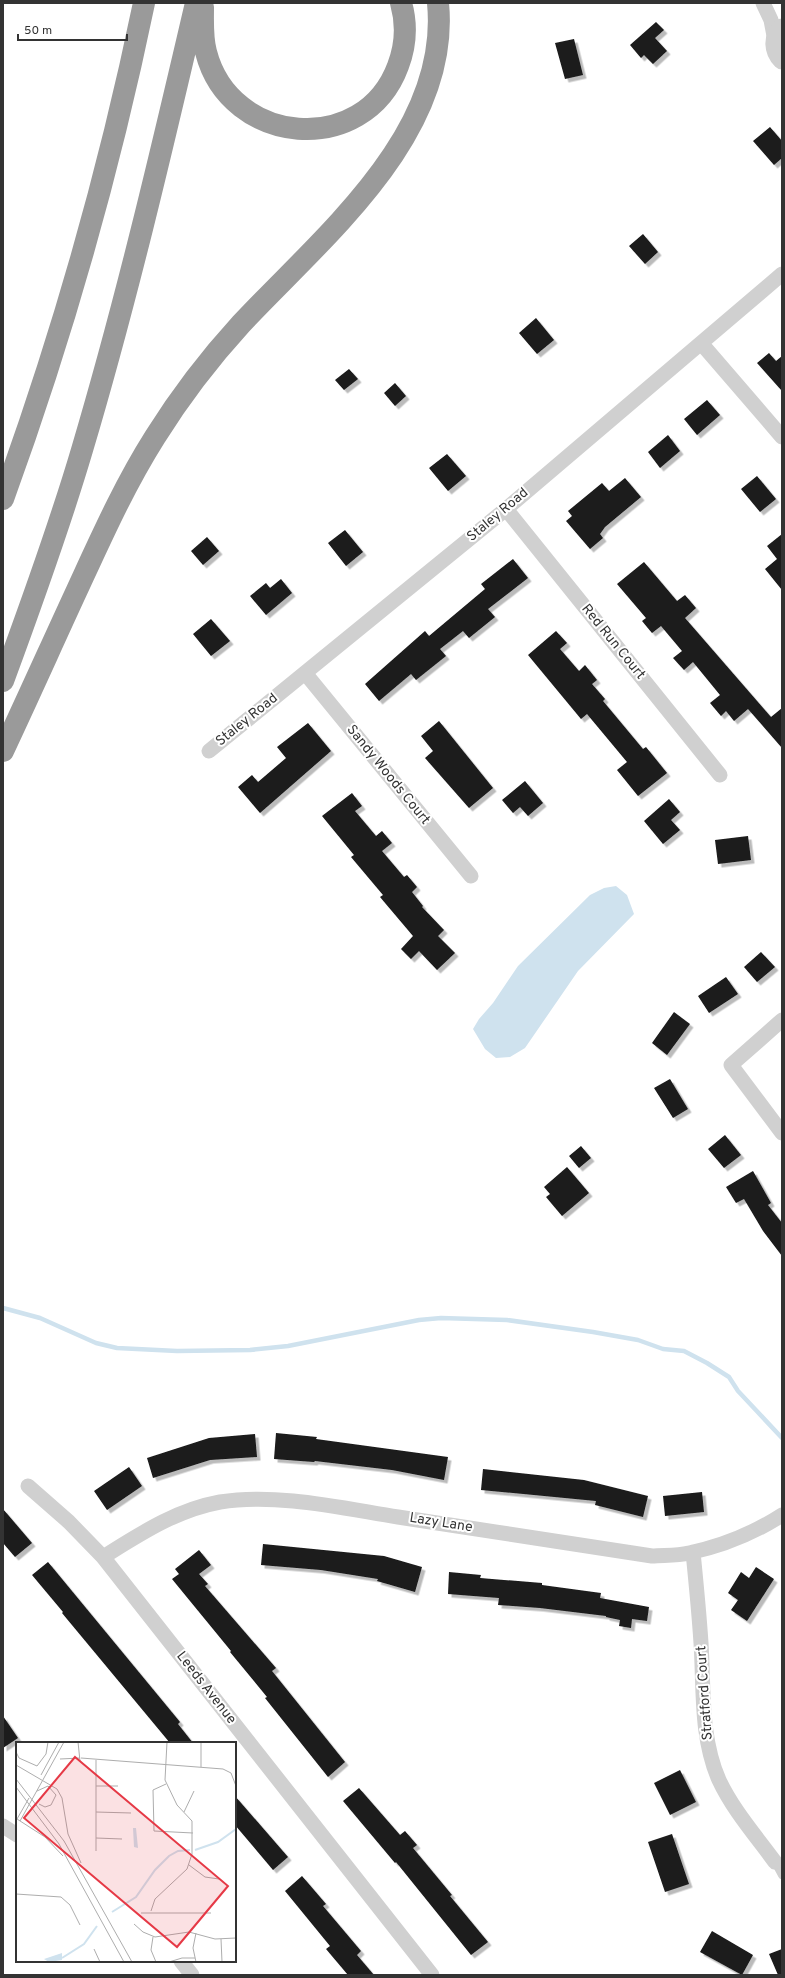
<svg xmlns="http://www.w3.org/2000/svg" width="785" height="1978" viewBox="0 0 785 1978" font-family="Overpass,sans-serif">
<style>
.water{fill:#cfe2ee}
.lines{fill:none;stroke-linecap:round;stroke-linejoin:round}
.stream{stroke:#cfe2ee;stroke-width:4.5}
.building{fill:#1a1a1a;filter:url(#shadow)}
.service{stroke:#d0d0d0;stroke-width:8}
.minor{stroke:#d0d0d0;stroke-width:15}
.tertiary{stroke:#d0d0d0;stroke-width:19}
.motorway{stroke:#9a9a9a;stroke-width:22}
.labels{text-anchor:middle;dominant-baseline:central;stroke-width:4;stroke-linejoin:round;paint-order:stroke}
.street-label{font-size:14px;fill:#333;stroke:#fff}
.inset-river{fill:none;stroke:#cfe2ee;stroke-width:2}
.inset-road{fill:none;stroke:#adadad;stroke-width:1}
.view{fill:#e63946;fill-opacity:0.15;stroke:#e63946;stroke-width:2}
.inset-edge{fill:none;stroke:#333;stroke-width:2}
</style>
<defs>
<filter id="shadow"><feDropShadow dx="3.5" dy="3.5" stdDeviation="0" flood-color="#0004"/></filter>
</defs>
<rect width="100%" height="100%" fill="#fff"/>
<!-- water -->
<path class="water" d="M616,886L627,895L634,914L578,971L525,1048L510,1057L496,1058L485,1049L473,1029L479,1019L493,1003L518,966L590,895L604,888Z"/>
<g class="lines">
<!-- stream -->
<path class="stream" d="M3,1308L40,1318L96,1343L117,1348L177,1351L250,1350L288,1346L419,1320L441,1318L507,1320L593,1332L638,1340L663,1349L684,1351L707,1363L729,1377L738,1391L782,1438"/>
</g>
<!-- building -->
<path class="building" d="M656,22L664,30L655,38L667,51L653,64L644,55L641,58L630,45Z
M574,39L583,75L565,79L555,43Z
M770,127L782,141V158L774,165L753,141Z
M643,234L658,252L645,264L629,246Z
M536,318L554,340L537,354L519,333Z
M769,353L776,361L782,356V391L757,363Z
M349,369L358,379L344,390L335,380Z
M395,383L406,396L395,406L384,393Z
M707,400L720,415L697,435L684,419Z
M668,435L680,451L660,468L648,452Z
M447,454L466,476L448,491L429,468Z
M757,476L776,499L760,512L741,489Z
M625,478L641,497L605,527L600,534L603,538L590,549L566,521L572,516L568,511L602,483L609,491Z
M345,530L363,552L346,566L328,543Z
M782,534V590L765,569L777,559L767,546Z
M207,537L219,551L203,565L191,551Z
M513,559L528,578L488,609L495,617L469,638L463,631L440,649L446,656L416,680L411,674L379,701L365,684L425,631L429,636L485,589L481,584Z
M644,562L677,601L685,595L696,608L685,618L771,717L782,708V748L748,709L734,721L726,711L721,716L710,703L720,695L693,662L684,670L673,658L682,651L661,626L652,633L642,621L646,618L617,584Z
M281,579L292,593L266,615L250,596L266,583L270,588Z
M211,619L230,641L211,656L193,634Z
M556,631L567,643L560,649L579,671L585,665L597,680L592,684L605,699L603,701L643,749L646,747L667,773L638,796L617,770L627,762L587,714L581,719L528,655Z
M439,721L493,788L469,808L425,758L433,751L421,736Z
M308,723L331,751L260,813L238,787L252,775L258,782L286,758L277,747Z
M525,781L543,803L528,816L520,807L513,813L502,800Z
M352,793L362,806L355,811L376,836L382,831L392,843L382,851L404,877L407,875L417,887L412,892L423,906L422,907L444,930L438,936L455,953L437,970L419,951L411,959L401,949L413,936L380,897L383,895L351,857L354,855L322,816Z
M669,799L680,812L671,820L680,830L663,844L644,821Z
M748,836L751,860L718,864L715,840Z
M761,952L775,967L757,982L744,967Z
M726,977L738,994L709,1013L698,996Z
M674,1012L690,1024L667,1055L652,1043Z
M670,1079L688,1109L673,1118L654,1088Z
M725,1135L741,1155L724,1168L708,1149Z
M581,1146L591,1158L579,1168L569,1156Z
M567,1167L589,1193L562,1216L546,1197L550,1194L544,1187Z
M753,1171L771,1203L768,1205L782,1223V1256L763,1231L744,1199L736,1203L726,1187Z
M276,1433L317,1437L316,1439L448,1457L444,1480L392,1470L315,1461L314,1462L274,1459Z
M255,1434L257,1457L210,1460L153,1478L147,1458L209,1438Z
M129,1467L142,1486L107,1510L94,1491Z
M483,1469L584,1480L648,1496L643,1517L595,1505L596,1501L481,1490Z
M702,1492L704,1512L665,1516L663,1496Z
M3,1509L32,1543L15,1557L3,1543Z
M263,1544L384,1556L422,1567L415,1592L377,1581L378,1579L321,1570L261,1565Z
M199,1550L211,1565L199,1574L208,1584L205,1586L276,1668L272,1671L345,1762L328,1777L265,1698L267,1697L230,1652L231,1651L172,1579L179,1574L175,1569Z
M48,1562L180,1722L178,1724L193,1743H170L62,1613L63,1612L32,1575Z
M756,1567L774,1579L747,1621L731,1610L738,1600L728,1593L741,1572L749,1578Z
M449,1572L481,1575L480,1578L542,1583V1585L601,1593L600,1598L649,1607L647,1621L632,1619L631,1628L619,1626L620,1620L606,1617V1616L540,1608L498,1605L499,1598L448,1594Z
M3,1716L18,1738L3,1748Z
M680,1770L696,1802L670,1815L654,1783Z
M359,1788L400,1835L405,1831L417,1845L413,1848L452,1895L450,1896L488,1942L471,1955L396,1862L395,1863L343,1801Z
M235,1796L288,1857L273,1870L235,1825Z
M672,1834L689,1884L665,1892L648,1842Z
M302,1876L326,1904L323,1906L361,1951L357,1955L374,1975H348L326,1949L330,1946L285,1891Z
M712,1931L753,1955L742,1975L700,1952Z
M782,1949V1975H778L769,1954Z"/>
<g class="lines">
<!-- service -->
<path class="service" d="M775,1862L782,1875"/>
<!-- minor -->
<path class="minor" d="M763,3L771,20L775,41
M701,343L782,437
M506,509L720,775
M305,673L471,876
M209,751L506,509L782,274
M782,1020L731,1065L782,1133
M28,1486L69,1522L103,1557L432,1975
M693,1552C696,1582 699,1612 701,1643C704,1688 700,1737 719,1780C733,1810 756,1836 775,1862
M103,1557C140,1534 176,1510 220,1502C277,1493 341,1508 398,1517C482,1530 567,1543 652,1556C664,1555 677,1556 689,1553C722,1546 754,1533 782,1515
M3,1826L17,1835
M181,1961L192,1975"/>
<!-- tertiary -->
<path class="tertiary" d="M782,28C772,37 773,51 782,60"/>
<!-- motorway -->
<path class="motorway" d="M203,7C203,22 202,38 206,52C230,146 364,158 398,66C406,45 407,24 401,3
M3,499C62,337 109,172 144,3
M3,681C31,605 59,528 82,450C126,302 161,153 196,3
M3,751C28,698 52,644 77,590C101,538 124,486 155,437C180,397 209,359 241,324C321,238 451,135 438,3"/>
</g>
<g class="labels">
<!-- street labels -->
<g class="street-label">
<text transform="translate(498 515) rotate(-40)">Staley Road</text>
<text transform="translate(613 642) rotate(51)">Red Run Court</text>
<text transform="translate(247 720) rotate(-39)">Staley Road</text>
<text transform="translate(388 775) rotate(51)">Sandy Woods Court</text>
<text transform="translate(441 1523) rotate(9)">Lazy Lane</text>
<text transform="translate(206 1688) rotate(52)">Leeds Avenue</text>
<text transform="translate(705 1693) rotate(-94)">Stratford Court</text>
</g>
</g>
<!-- overview -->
<g transform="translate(16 1742)">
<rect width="220" height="220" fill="#fff"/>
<path d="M117,86H120L122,106L118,105ZM46,211V218L33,220L28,217Z" fill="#cfe2ee"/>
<path class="inset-river" d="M179,108L202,100L220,87M96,170L120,155L139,128L153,114L162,109L174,108M46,216L68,202L81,184"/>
<path class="inset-road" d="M62,0L64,19M0,10L3,16L21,24L30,12L32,0M65,16L207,27L215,31L220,44M44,17L64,16M0,23L41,47L46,56L52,92L65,121M185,25V0M25,33L43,0M0,37L48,99L116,220M150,42L137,48L138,89L177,91M80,44H102M0,45L43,102L108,220M21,49L32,44L40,53L35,63L29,65L23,62M80,70L115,71M168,70L178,49M1,77L13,56M1,77L29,95L47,114M4,79L48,0M80,96L106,97M80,109V18M173,123L189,135L203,137M0,152L45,155L54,163L64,183M0,165V152M135,169L139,157L171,127L176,112V79L161,63L149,38L151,0M125,171H195M118,182L127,190L139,195L173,190L199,197L220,196M137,195L135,208L140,220M205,197L206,220M78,207L84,220M153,220L166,216H179M180,220L177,206L180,191"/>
<path class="view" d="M59,15L212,144L161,205L8,76Z"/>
<rect width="220" height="220" class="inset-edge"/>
</g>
<!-- border -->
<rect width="785" height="1978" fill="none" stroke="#333333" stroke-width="8"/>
<!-- scale -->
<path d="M18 34v6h109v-6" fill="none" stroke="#333333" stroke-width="2"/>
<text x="24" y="34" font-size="12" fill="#333333" stroke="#ffffff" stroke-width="3" paint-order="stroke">50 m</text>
</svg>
